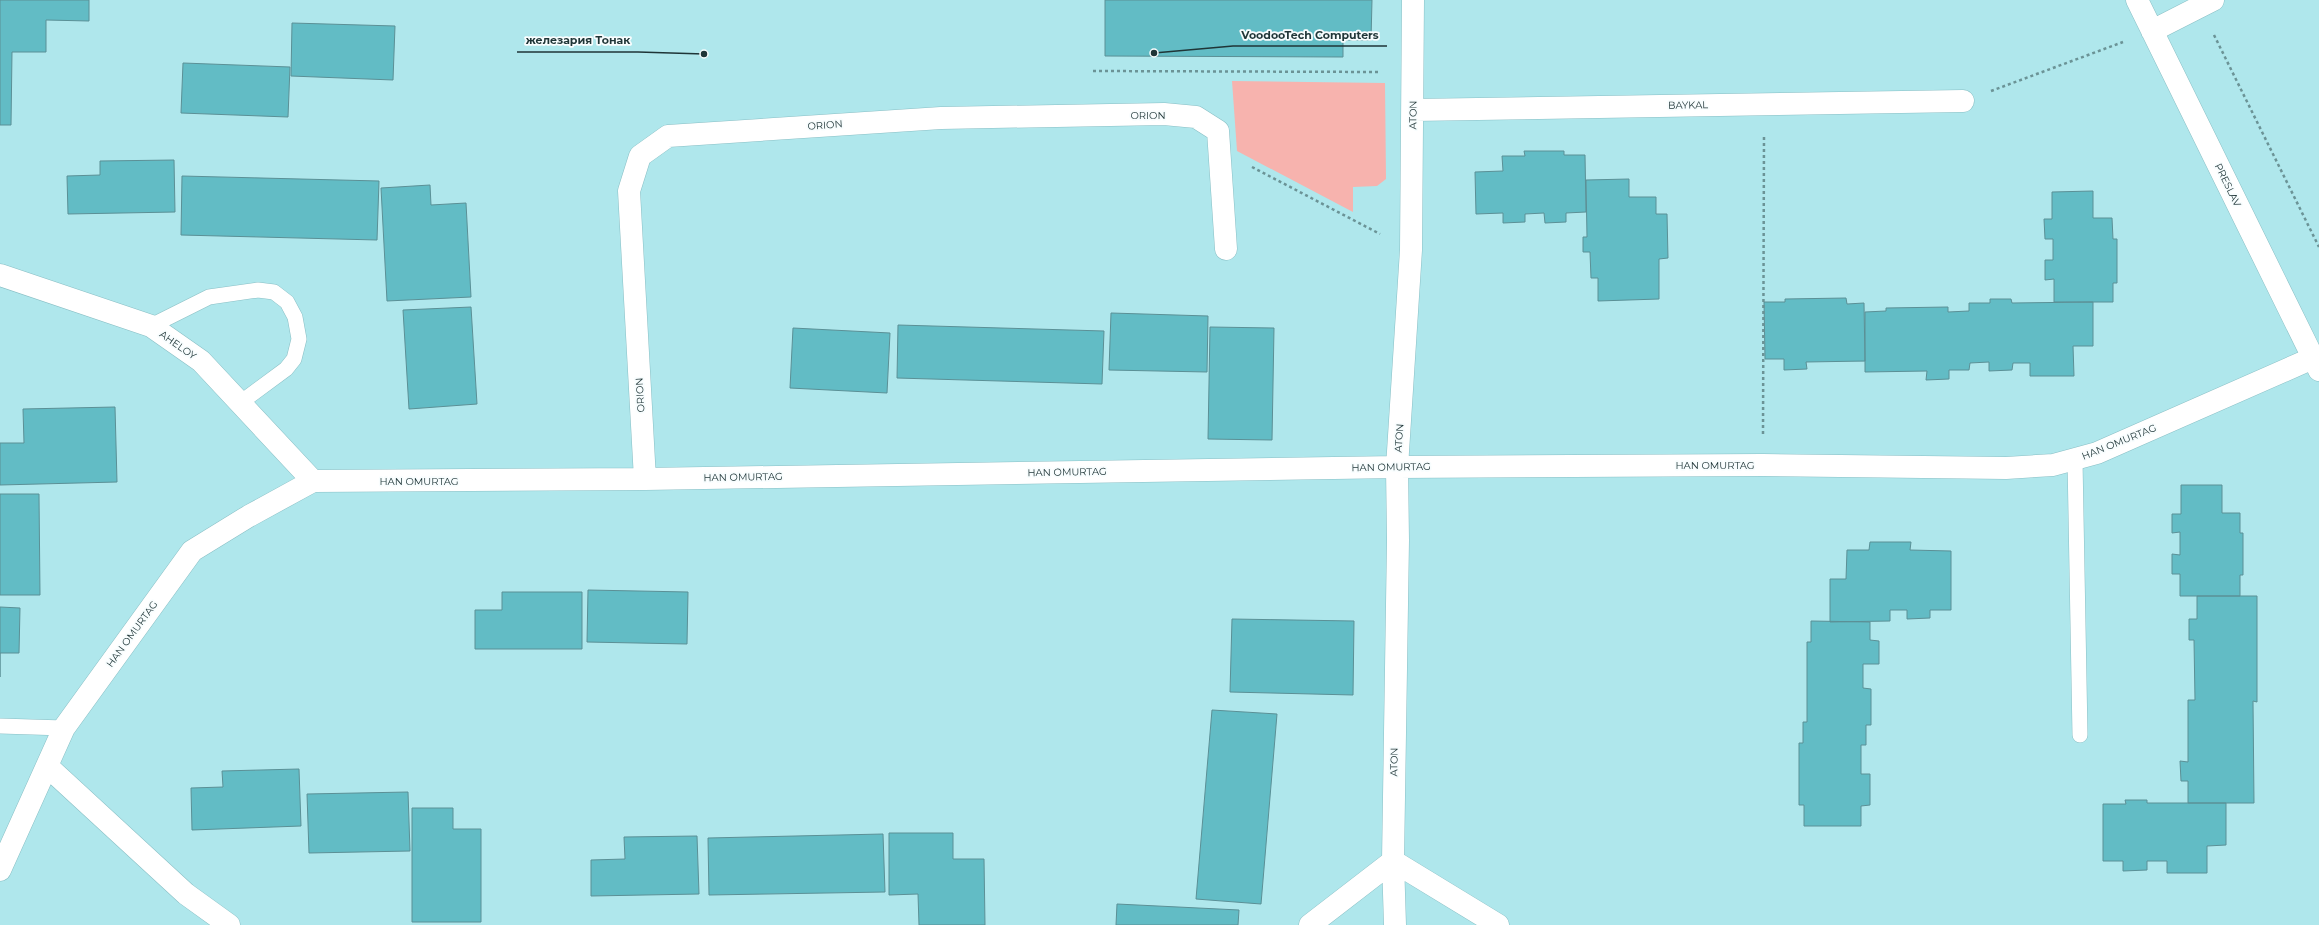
<svg xmlns="http://www.w3.org/2000/svg" width="2319" height="925" viewBox="0 0 2319 925" font-family="Montserrat,sans-serif">
<style>
.green{fill:#f7b3ae}
.building{fill:#62bcc5;stroke:#5b9096}
.lines{fill:none;stroke-linecap:round;stroke-linejoin:round}
.lane-casing{stroke:#89bfc5;stroke-width:16}
.street-casing{stroke:#89bfc5;stroke-width:23}
.secondary-casing{stroke:#89bfc5;stroke-width:23}
.path{stroke:#6b9396;stroke-width:2.5;stroke-dasharray:3 3;stroke-linecap:butt}
.lane{stroke:#fff;stroke-width:15}
.street{stroke:#fff;stroke-width:22}
.secondary{stroke:#fff;stroke-width:22}
.labels{text-anchor:middle;dominant-baseline:central;stroke-width:3.5;stroke-linejoin:round;paint-order:stroke}
.street-label{font-size:10px;fill:#1f3537;stroke:#f8fdfe}
.leader{fill:none;stroke:#1f3537;stroke-width:1.5}
.callout-dot{fill:#1f3537;stroke:#f8fdfe;stroke-width:1.5}
.callout-label{font-size:11px;text-anchor:middle;font-weight:bold;fill:#1f3537;stroke:#f8fdfe;stroke-width:3.5;stroke-linejoin:round;paint-order:stroke}
</style>
<rect width="100%" height="100%" fill="#afe7ec"/>
<!-- green -->
<path class="green" d="M1232,81L1385,83L1386,179L1377,186L1353,187V212L1237,151Z"/>
<!-- building -->
<path class="building" d="M0,0H89V21L46,20V52H12L11,125H0Z
M1105,0H1372L1371,40H1343V57L1105,56Z
M292,23L395,26L393,80L291,76Z
M183,63L290,67L288,117L181,113Z
M1524,151H1564V155H1585L1586,212L1566,213V222L1545,223L1544,213L1525,214V222L1503,223V213L1476,214L1475,172L1503,171L1502,156H1525Z
M174,160L175,212L68,214L67,176L100,175V161Z
M182,176L379,181L377,240L181,235Z
M1629,179V197H1656V214H1667L1668,258L1659,259V299L1598,301V278H1591L1590,252H1583V237H1587L1586,180Z
M430,185L431,205L466,203L471,297L387,301L381,188Z
M2093,191V218H2112L2113,239H2117V283H2113V302H2054V279L2045,280V260H2053V239H2045L2044,219H2052V192Z
M1846,298L1847,304L1864,303L1865,361L1806,362L1807,369L1784,370V359H1765L1764,302H1785V299Z
M1990,299H2011L2012,303L2093,302V346H2073L2074,376H2030V363H2013L2012,370L1989,371V362L1970,363L1969,370H1949V379L1926,380L1927,371L1865,372V312L1886,311V308L1948,307V312L1969,311V303H1990Z
M471,307L477,404L409,409L403,310Z
M1111,313L1208,316L1207,372L1109,370Z
M898,325L1104,331L1102,384L897,378Z
M1210,327L1274,328L1272,440L1208,439Z
M793,328L890,333L887,393L790,388Z
M115,407L117,482L0,485V443H24L23,409Z
M2181,485H2222V513H2240V533H2243V575H2240V596H2180V574H2172V554L2180,555V532L2172,533V514H2181Z
M0,494H39L40,595H0Z
M1870,542H1911L1910,550L1951,551V610H1930V618L1907,619V610H1890V621L1830,622V579H1846L1847,550H1869Z
M588,590L688,592L687,644L587,642Z
M502,592H582V649H475V610H502Z
M2197,596H2257V702L2253,701L2254,803H2188V781H2181L2180,761L2188,762V700H2195L2194,640H2189V619H2197Z
M0,607L20,608L19,653H0V677Z
M1232,619L1354,621L1353,695L1230,692Z
M1811,621L1870,622V640L1879,641V664H1863V688L1871,689V725H1866V745H1861V774H1870V805L1861,806V826H1804V805H1799V743H1803V722H1807V642H1811Z
M1212,710L1277,714L1261,904L1196,899Z
M299,769L301,826L192,830L191,788L223,787L222,771Z
M408,792L410,851L309,853L307,794Z
M2125,800H2147V803H2226V845L2207,846V873H2167V861H2147V870L2123,871V861H2103V804H2126Z
M412,808H453V829H481V922H412Z
M889,833H953V859H984L985,925H919L918,894L889,895Z
M883,834L885,892L709,895L708,838Z
M697,836L699,894L591,896V860L625,859L624,837Z
M1117,904L1239,910L1238,925H1116Z"/>
<g class="lines">
<!-- lane casing -->
<g class="lane-casing">
<path id="lane" d="M151,326L209,297L258,290L274,292L287,302L295,317L299,339L294,359L286,369L240,403
M2075,460L2080,735
M0,726L64,728"/>
</g>
<!-- street casing -->
<g class="street-casing">
<path id="street" d="M1413,110L1963,101
M0,275L151,326L201,361L313,481
M645,479L629,191L640,156L668,136L941,118L1164,114L1196,117L1218,131L1226,249
M47,766L186,894L229,925
M0,870L64,728L192,551L249,516L313,481L645,479L1397,467L1763,465L2006,468L2053,465L2097,453L2313,358
M1310,925L1393,861L1498,925
M1395,925L1393,861L1398,540L1397,467L1411,250L1413,0"/>
</g>
<!-- secondary casing -->
<g class="secondary-casing">
<path id="secondary" d="M2137,0L2319,370
M2152,31L2213,0"/>
</g>
<!-- path -->
<path class="path" d="M2214,35L2319,247
M1093,71L1381,72
M1991,91L2123,42
M1252,167L1380,234
M1763,434L1764,135"/>
<!-- lane -->
<use href="#lane" class="lane"/>
<!-- street -->
<use href="#street" class="street"/>
<!-- secondary -->
<use href="#secondary" class="secondary"/>
</g>
<g class="labels">
<!-- street labels -->
<g class="street-label">
<text transform="translate(1688 105) rotate(-1)">BAYKAL</text>
<text x="1148" y="115">ORION</text>
<text transform="translate(1413 115) rotate(-89)">ATON</text>
<text transform="translate(825 125) rotate(-4)">ORION</text>
<text transform="translate(2228 185) rotate(64)">PRESLAV</text>
<text transform="translate(178 345) rotate(35)">AHELOY</text>
<text transform="translate(640 395) rotate(-93)">ORION</text>
<text transform="translate(1399 438) rotate(-86)">ATON</text>
<text transform="translate(2119 442) rotate(-22)">HAN OMURTAG</text>
<text x="1715" y="465">HAN OMURTAG</text>
<text transform="translate(1391 467) rotate(-1)">HAN OMURTAG</text>
<text transform="translate(1067 472) rotate(-1)">HAN OMURTAG</text>
<text transform="translate(743 477) rotate(-1)">HAN OMURTAG</text>
<text x="419" y="481">HAN OMURTAG</text>
<text transform="translate(132 634) rotate(-54)">HAN OMURTAG</text>
<text transform="translate(1394 762) rotate(-89)">ATON</text>
</g>
</g>
<!-- callouts -->
<path class="leader" d="M1154 53L1233 46H1387M704 54L638 52H517"/>
<g class="callout-dot">
<circle cx="1154" cy="53" r="4"/>
<circle cx="704" cy="54" r="4"/>
</g>
<g class="callout-label">
<text x="1310" y="39">VoodooTech Computers</text>
<text x="578" y="44">железария Тонак</text>
</g>
</svg>
